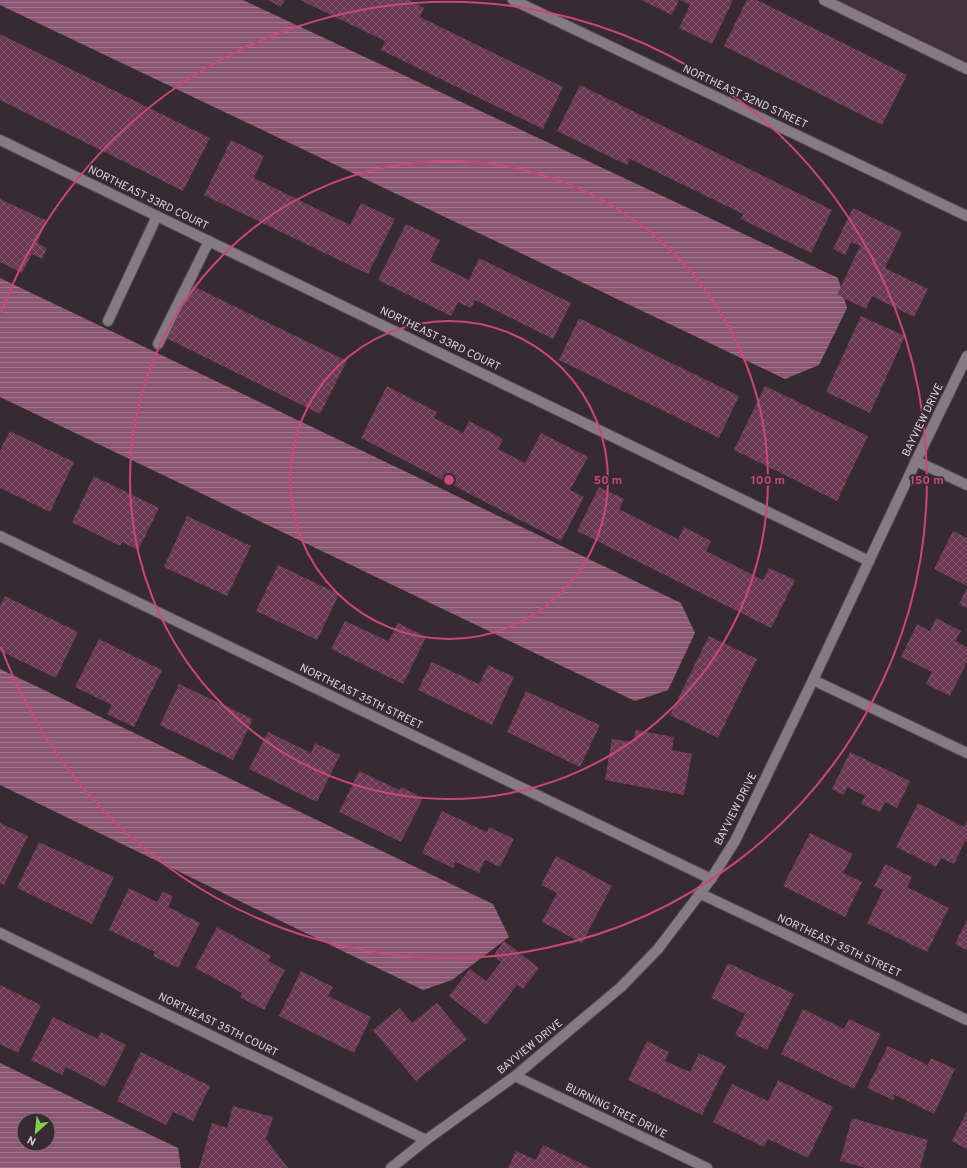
<svg xmlns="http://www.w3.org/2000/svg" width="967" height="1168" viewBox="0 0 967 1168" font-family="Overpass,sans-serif">
<style>
.built{fill:#43313b}
.water{fill:url(#water-rules);fill-rule:evenodd}
.building{fill:url(#building-cross-hatch)}
.lines{fill:none;stroke-linecap:round;stroke-linejoin:round}
.lane-casing{stroke:#53494f;stroke-width:12}
.street-casing{stroke:#53494f;stroke-width:12}
.secondary-casing{stroke:#53494f;stroke-width:12}
.lane{stroke:#887a81;stroke-width:10}
.street{stroke:#887a81;stroke-width:10}
.secondary{stroke:#887a81;stroke-width:10}
.ring{fill:none;stroke:#c9477a;stroke-width:2}
.labels{text-anchor:middle;dominant-baseline:central;stroke-width:3.5;stroke-linejoin:round;paint-order:stroke}
.street-label{font-size:11px;fill:#ddd5d9;stroke:#372b31}
.centre{fill:#c9477a;stroke:#372b31;stroke-width:2}
.ring-label{font-size:12px;text-anchor:middle;font-weight:bold;fill:#c9477a;stroke:#372b31;stroke-width:3.5;stroke-linejoin:round;paint-order:stroke}
</style>
<defs>
<pattern id="water-rules" width="6" height="5" patternUnits="userSpaceOnUse"><rect width="6" height="5" fill="#8c5774"/><path d="M0 2.5h6" fill="none" stroke="#a1768e"/></pattern>
<pattern id="building-cross-hatch" width="8" height="8" patternUnits="userSpaceOnUse"><rect width="8" height="8" fill="#6a3855"/><path d="M0 0l8 8M0 8l8-8" fill="none" stroke="#7f546d"/></pattern>
</defs>
<rect width="100%" height="100%" fill="#372b31"/>
<!-- built -->
<path class="built" d="M838,0H967V62Z"/>
<!-- water -->
<path class="water" d="M0,0H243L838,278L847,308L819,365L785,379L0,5Z
M0,278L681,603L695,633L668,690L635,701L0,397Z
M0,669L493,904L509,937L452,980L423,990L0,785Z
M0,1063L178,1148L181,1168H0ZM24,1120H48V1144H24Z"/>
<!-- building -->
<path class="building" d="M268,0H285L281,7Z
M300,0H409L424,8L420,17L563,87L543,129L381,50L385,41Z
M641,0H679L672,15Z
M680,0H733L712,44L679,28L690,5Z
M747,0H757L907,75L882,125L724,46Z
M0,34L210,138L183,191L0,100Z
M580,85L832,210L811,253L741,219L743,214L630,159L627,165L557,131Z
M231,140L264,156L254,178L350,225L361,203L395,219L368,274L204,195Z
M0,199L47,221L37,243L47,248L42,259L32,254L22,273L0,262Z
M853,208L902,232L885,268L928,289L914,317L872,296L866,309L837,295L860,246L851,242L845,255L833,249Z
M406,224L440,240L430,261L469,280L479,258L571,303L553,339L475,300L471,308L458,302L451,316L378,280Z
M189,284L347,361L320,414L164,337Z
M861,316L905,336L870,413L826,392Z
M579,318L739,396L719,438L559,360Z
M387,386L437,412L434,418L463,433L469,421L503,439L498,449L525,463L541,433L588,457L570,490L584,497L561,541L361,438Z
M765,386L868,436L837,501L734,450Z
M10,431L74,462L50,512L0,488V450Z
M94,476L159,508L138,550L122,542L120,546L72,522Z
M599,487L624,499L619,509L678,539L684,527L711,541L706,551L763,580L769,568L795,580L771,628L577,531Z
M187,516L251,546L227,596L164,567Z
M953,531L967,538V586L934,569Z
M278,565L339,594L317,640L256,611Z
M967,588V608L959,604Z
M5,596L78,632L56,678L0,651V606Z
M936,618L961,631L955,641L967,647V662L950,696L926,684L932,672L901,657L917,624L930,631Z
M345,621L388,641L398,623L426,637L403,684L331,649Z
M709,636L757,659L718,738L670,715Z
M99,639L162,670L134,727L107,714L112,705L75,687Z
M432,662L479,684L488,665L514,677L492,725L418,690Z
M179,684L253,719L233,760L160,725Z
M526,691L600,725L580,767L507,732Z
M636,730L674,737L672,750L692,754L684,795L605,780L612,739L633,742Z
M268,732L311,753L315,743L340,755L317,802L249,769Z
M850,752L910,781L897,808L885,802L880,812L861,804L865,796L847,787L844,795L832,789Z
M359,771L399,790L401,787L423,798L401,842L339,812Z
M918,803L964,827L967,821V842L965,841L954,864L941,858L936,867L896,847Z
M442,811L487,832L489,827L514,839L500,867L485,860L479,873L456,862L453,868L422,853Z
M0,823L28,836L4,885L0,883Z
M810,833L853,854L843,873L862,882L845,917L783,886Z
M39,842L114,877L92,924L17,888Z
M556,856L612,886L582,943L542,922L557,893L541,885Z
M885,864L912,877L907,887L949,908L927,952L867,923L883,890L874,886Z
M129,888L157,902L163,892L173,896L168,907L200,923L178,968L153,956L155,952L109,930Z
M967,920V950L955,944Z
M217,927L271,956L268,961L285,970L264,1010L240,997L242,993L195,968Z
M504,941L539,968L523,989L517,985L486,1025L449,996L470,969L486,981L501,962L493,956Z
M728,963L794,994L767,1050L735,1035L745,1014L711,998Z
M301,971L333,987L328,996L371,1017L354,1053L279,1016Z
M0,985L41,1005L18,1053L0,1044Z
M437,1003L467,1039L416,1081L373,1030L400,1008L412,1023Z
M803,1009L844,1029L849,1019L881,1034L854,1089L781,1054Z
M53,1017L98,1039L101,1032L126,1045L105,1087L66,1067L62,1075L31,1060Z
M647,1041L669,1052L665,1061L690,1072L699,1053L726,1066L702,1115L628,1080Z
M888,1046L928,1065L931,1058L955,1069L934,1114L895,1095L893,1100L867,1088Z
M141,1052L210,1086L193,1121L173,1112L166,1125L117,1101Z
M778,1080L833,1107L808,1158L768,1139L764,1147L713,1122L732,1084L768,1101Z
M233,1106L273,1117L266,1139L288,1168H199L212,1123L227,1128Z
M967,1111V1149L952,1141Z
M852,1118L928,1140L920,1168H866L840,1161Z
M543,1145L591,1168H508L516,1151L536,1160Z"/>
<g class="lines">
<!-- lane casing -->
<g class="lane-casing">
<path id="lane" d="M824,0L967,69
M108,321L157,216
M158,344L209,241"/>
</g>
<!-- street casing -->
<g class="street-casing">
<path id="street" d="M513,0L967,216
M0,140L869,561
M916,461L967,485
M0,536L711,879
M813,680L967,753
M701,894L967,1020
M0,933L426,1140
M515,1076L707,1168"/>
</g>
<!-- secondary casing -->
<g class="secondary-casing">
<path id="secondary" d="M391,1168L426,1140L515,1076L621,987L658,949L711,879L735,841L813,680L916,461L967,356"/>
</g>
<!-- lane -->
<use href="#lane" class="lane"/>
<!-- street -->
<use href="#street" class="street"/>
<!-- secondary -->
<use href="#secondary" class="secondary"/>
</g>
<!-- distance rings -->
<g class="ring">
<circle cx="449" cy="480" r="159"/>
<circle cx="449" cy="480" r="319"/>
<path d="M1 313A478 478 0 1 1 1 647"/>
</g>
<g class="labels">
<!-- street labels -->
<g class="street-label">
<text transform="translate(745 97) rotate(25)">NORTHEAST 32ND STREET</text>
<text transform="translate(148 198) rotate(26)">NORTHEAST 33RD COURT</text>
<text transform="translate(440 339) rotate(26)">NORTHEAST 33RD COURT</text>
<text transform="translate(923 420) rotate(-64)">BAYVIEW DRIVE</text>
<text transform="translate(361 697) rotate(26)">NORTHEAST 35TH STREET</text>
<text transform="translate(736 809) rotate(-63)">BAYVIEW DRIVE</text>
<text transform="translate(839 946) rotate(25)">NORTHEAST 35TH STREET</text>
<text transform="translate(218 1025) rotate(26)">NORTHEAST 35TH COURT</text>
<text transform="translate(530 1047) rotate(-39)">BAYVIEW DRIVE</text>
<text transform="translate(616 1111) rotate(26)">BURNING TREE DRIVE</text>
</g>
</g>
<circle cx="449" cy="480" r="6" class="centre"/>
<g class="ring-label">
<text x="608" y="484">50 m</text>
<text x="768" y="484">100 m</text>
<text x="927" y="484">150 m</text>
</g>
<!-- north arrow -->
<g transform="translate(36 1132) rotate(207)"><circle r="19" fill="#372b31" stroke="#796f74"/>
<path d="M0-3L7 15L0 10L-7 15Z" fill="#80d051"/>
<text y="-6" font-size="11" font-weight="bold" text-anchor="middle" fill="#ddd5d9">N</text>
</g>
</svg>
